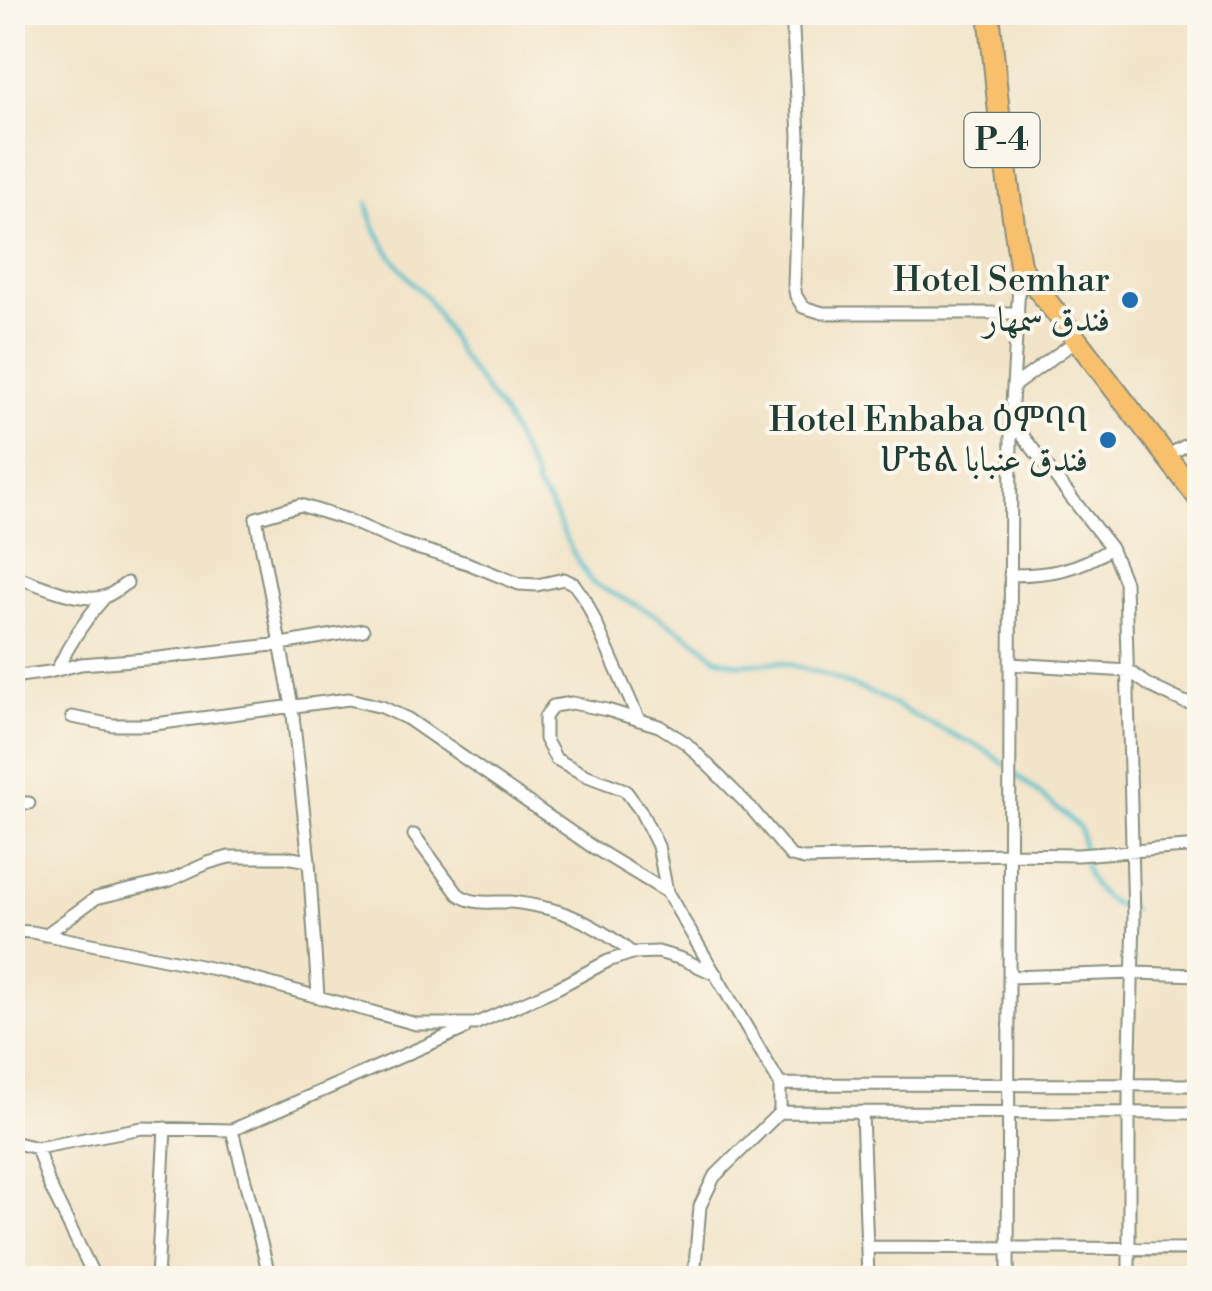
<svg xmlns="http://www.w3.org/2000/svg" width="1212" height="1291" viewBox="0 0 1212 1291" font-family="'Libre Bodoni',Amiri,'Noto Serif Ethiopic',serif">
<style>
.lines{fill:none;stroke-linecap:round;stroke-linejoin:round}
.stream{stroke:#50bdca;stroke-width:4}
.minor-casing{stroke:#88907e;stroke-width:15}
.trunk-casing{stroke:#88907e;stroke-width:24}
.minor{stroke:#fff;stroke-width:11}
.trunk{stroke:#f8bf6c;stroke-width:20}
.poi-dot{fill:#1f6fb2;stroke:#fbf7ec;stroke-width:4}
.labels{text-anchor:middle;dominant-baseline:central;stroke-width:8;stroke-linejoin:round;paint-order:stroke}
.shield{fill:#fbf7ec;stroke:#61756b;stroke-width:2.5}
.shield-label{font-size:32px;font-weight:bold;fill:#1f3d34}
.poi-label{font-size:35px;fill:#1f3d34;stroke:#fbf7ec;text-anchor:end}
</style>
<rect width="100%" height="100%" fill="#fbf7ec"/>
<filter id="ink" filterUnits="userSpaceOnUse"><feTurbulence type="fractalNoise" baseFrequency=".01" numOctaves="2"/><feDisplacementMap in="SourceGraphic" scale="20" xChannelSelector="R" yChannelSelector="G"/><feConvolveMatrix kernelMatrix="1 2 1 2 8 2 1 2 1" color-interpolation-filters="sRGB"/></filter>
<filter id="wash" filterUnits="userSpaceOnUse"><feTurbulence type="fractalNoise" baseFrequency=".0048" numOctaves="4" result="noise"/><feDisplacementMap in="SourceGraphic" scale="40" xChannelSelector="R" yChannelSelector="G"/><feGaussianBlur stdDeviation="2.25" result="paint"/><feColorMatrix in="noise" values="0 0 0 0 0 0 0 0 0 0 0 0 0 0 0 0 0 1.4 0 .05"/><feComposite in="paint" operator="in"/></filter>
<g filter="url(#wash)">
<rect width="100%" height="100%" fill="#f2e4c9"/>
<g class="lines">
<!-- stream -->
<path class="stream" d="M368,203C371,233 405,277 427,297L462,358L504,415L536,480V487L549,503L572,551L592,583L654,614L701,644L716,658L739,664L781,662L823,674L880,697L920,719L986,750L1005,765
M1012,771L1076,824L1081,830L1083,850
M1084,859C1088,886 1106,904 1132,910"/>
</g>
</g>
<g filter="url(#ink)">
<g class="lines">
<!-- minor casing -->
<g class="minor-casing">
<path id="minor" d="M792,12L799,136L794,285L796,296L803,307L823,313H1018
M1015,385L1077,340
M1166,456L1200,438
M1111,548L1125,582L1134,918L1129,1085V1278
M12,575C35,583 82,605 106,596C113,594 120,587 127,583
M1010,575C1049,575 1078,570 1111,548L1011,421
M1010,664L1129,671L1150,686L1184,702L1200,705
M57,670C70,642 84,620 105,597
M12,677L49,672L81,664L159,658L281,644L363,630
M72,717L113,725H147L349,699L382,707L408,719L591,846L667,892
M12,803H29
M414,835L458,894C474,906 492,901 511,902C523,903 537,906 550,909C581,917 607,933 632,953
M12,931L32,932L224,971L416,1024H475L557,988L608,961L632,953L658,952L682,959L717,975
M45,935L96,898L168,881L208,863L229,857H286L309,861
M1009,977L1133,973L1200,975
M318,996L309,861L292,706L256,518L300,505L348,520L400,543L467,563L519,584L537,585L564,579L574,584L586,601L639,720
M780,1084L1200,1085
M780,1112V1084L667,892L658,846L640,810L625,790L585,775L556,759L545,739V717L553,706L572,703L607,710L659,726L686,743L751,808L791,856L804,859L1008,854L1078,855L1200,846
M862,1112L868,1278
M232,1130L270,1278
M12,1142L37,1148L142,1128L232,1130L464,1029
M37,1148L49,1184L95,1278
M867,1247L1200,1249
M12,1259L23,1278
M157,1278L165,1128
M694,1278L700,1206L714,1177L780,1112L1200,1113
M1008,1278L1011,421L1020,268"/>
</g>
<!-- trunk casing -->
<g class="trunk-casing">
<path id="trunk" d="M989,12L1001,133L1020,266L1200,500"/>
</g>
<!-- minor -->
<use href="#minor" class="minor"/>
<!-- trunk -->
<use href="#trunk" class="trunk"/>
</g>
</g>
<!-- markers -->
<g class="poi-dot">
<circle cx="1130" cy="300" r="10"/>
<circle cx="1108" cy="440" r="10"/>
</g>
<g class="labels">
<!-- shield labels -->
<rect class="shield" x="964.5" y="113" width="75" height="54" rx="8"/>
<g class="shield-label">
<text x="1002" y="140">P-4</text>
</g>
<!-- poi labels -->
<g class="poi-label">
<text x="1110" y="280">Hotel Semhar<tspan x="1110" dy="40">فندق سمهار</tspan></text>
<text x="1088" y="420">Hotel Enbaba ዕምባባ<tspan x="1088" dy="40">ሆቴል فندق عنبابا</tspan></text>
</g>
</g>
<!-- margin -->
<rect width="1212" height="1291" fill="none" stroke="#fbf7ec" stroke-width="50"/>
</svg>
